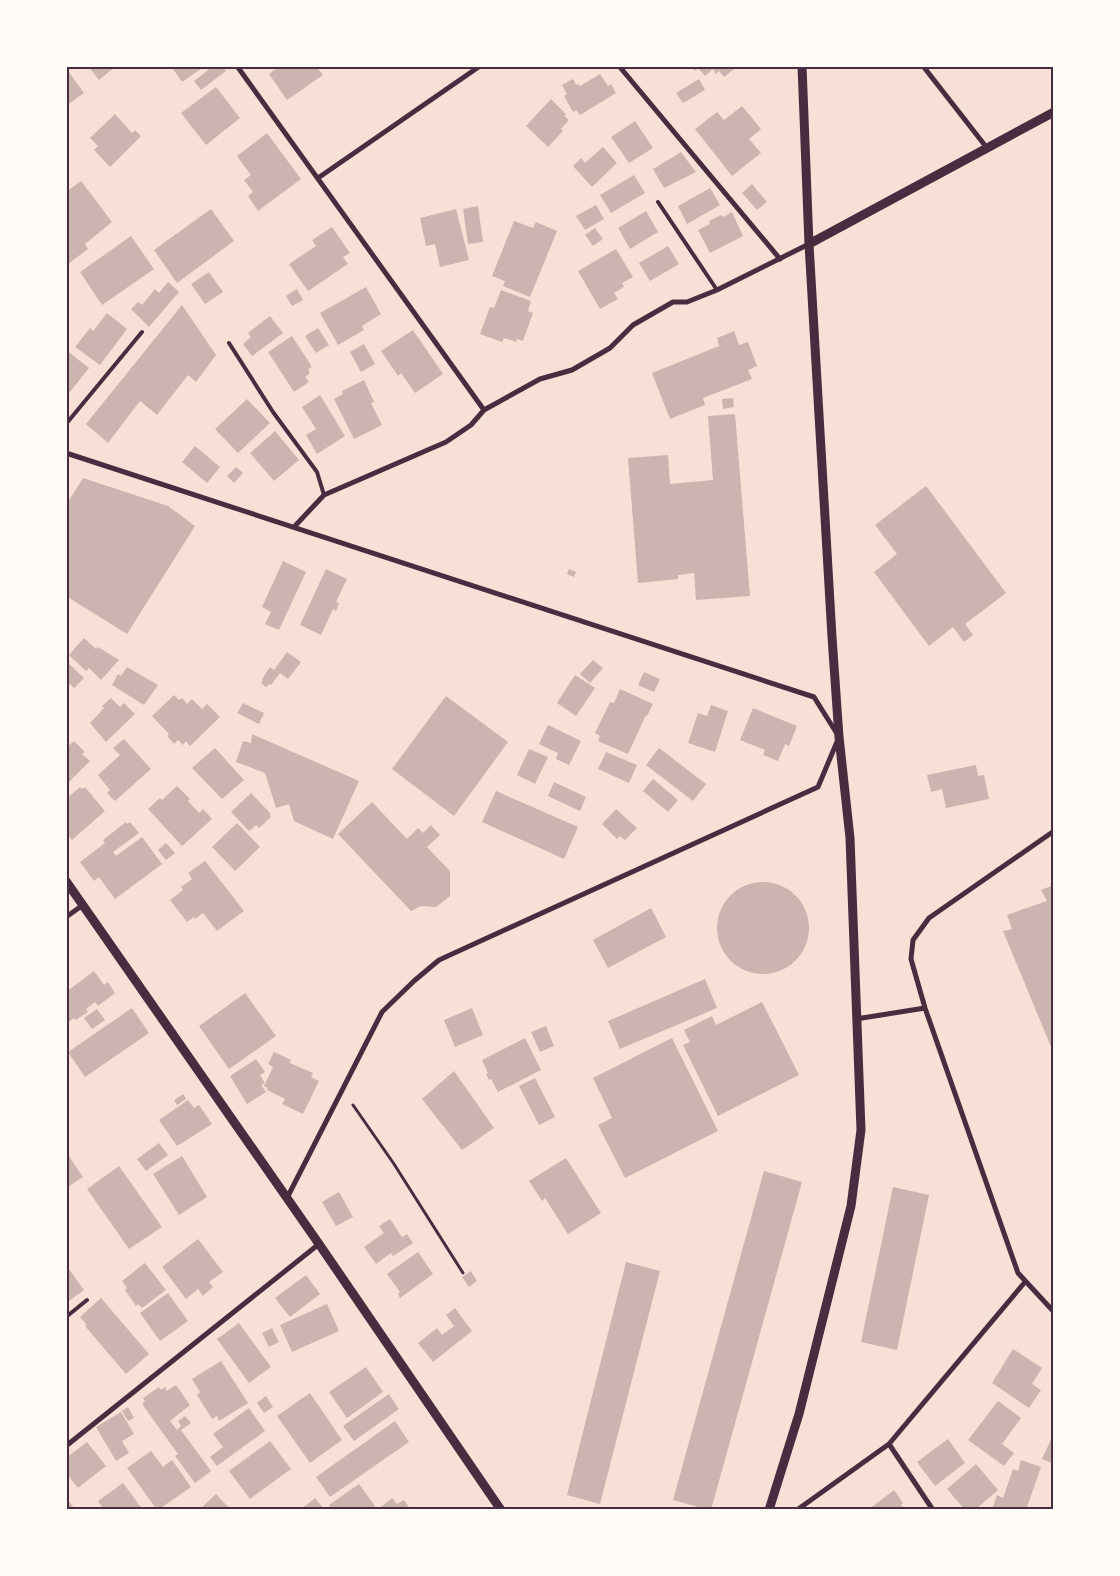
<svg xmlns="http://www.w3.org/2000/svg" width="1120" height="1576" viewBox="0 0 1120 1576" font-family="Lora,serif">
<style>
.building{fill:#ccb4b1}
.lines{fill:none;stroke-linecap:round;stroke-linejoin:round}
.path{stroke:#4a2c40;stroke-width:3}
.service{stroke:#4a2c40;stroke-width:4}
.minor{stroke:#4a2c40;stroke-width:5}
.tertiary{stroke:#4a2c40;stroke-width:9}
.neatline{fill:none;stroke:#4a2c40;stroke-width:2}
</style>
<rect width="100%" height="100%" fill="#f7e1d7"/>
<!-- building -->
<path class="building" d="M88,66H116L99,80Z
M171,66H205L182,82Z
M213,66H223L226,71L201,90L194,81Z
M280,66H316L323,75L287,100L269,74Z
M691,66H738L724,77L719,71L716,74L713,69L705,76L698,68L695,71Z
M66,68L84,93L66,106Z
M600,74L608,86L611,84L616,93L580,115L576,110L573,112L564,96L567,94L562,85L573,79L576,85L578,84L580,86Z
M699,79L705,90L683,103L676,93Z
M216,87L240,118L206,145L181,113Z
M551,99L566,114L564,116L569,120L561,129L563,131L548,147L526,126Z
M742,106L761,129L749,139L761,153L732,176L695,129L717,112L724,120Z
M115,114L132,133L135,130L141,136L110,167L94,150L98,146L90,138Z
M635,121L653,148L629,163L611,137Z
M267,133L301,179L258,211L248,196L253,192L244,180L251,175L237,156Z
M603,147L617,163L592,187L573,166L581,158L585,163Z
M681,152L696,172L664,188L653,169Z
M634,175L645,193L611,213L600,195Z
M81,181L112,222L85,244L88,249L68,264L66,262V192Z
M752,184L767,202L757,210L742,193Z
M710,188L720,205L687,224L678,206Z
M596,205L604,219L585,230L576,216Z
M478,206L483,242L468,244L463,209Z
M211,209L234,241L177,283L154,250Z
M456,209L469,260L440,267L435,244L426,246L420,218Z
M646,211L658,232L630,249L618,228Z
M732,212L743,236L710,253L698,230L710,224L709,221L721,215L723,217Z
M514,221L533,228L536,222L557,231L530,297L503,286L505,281L492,276Z
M332,227L350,253L343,257L348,264L308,291L289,264L316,246L312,240Z
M595,228L603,239L593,246L585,235Z
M131,236L154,269L102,305L80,272Z
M668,246L679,264L650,281L639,263Z
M616,249L633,277L622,283L624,287L614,293L618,299L600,309L578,271Z
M209,272L223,292L205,304L191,284Z
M168,282L179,292L149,327L131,309L138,302L142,305L155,289L159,293Z
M366,287L381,314L362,326L364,330L338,345L320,313Z
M297,289L303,300L292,306L286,296Z
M501,290L531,301L528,311L533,313L523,341L517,339L516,342L504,338L502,342L480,334L490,307L494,308Z
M182,305L216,355L196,382L188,375L157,415L140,401L108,443L86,424Z
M107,313L127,329L100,365L75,347L90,328L93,331Z
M270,316L283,333L252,356L243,344L251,337L248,333Z
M318,328L329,345L316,353L305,336Z
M413,330L443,374L415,393L401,373L398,376L381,351Z
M734,331L739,345L748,342L757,366L748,370L752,379L703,398L705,405L670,419L652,373L719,346L717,338Z
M292,336L312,367L308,369L310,373L305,377L309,382L294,392L268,352Z
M364,344L375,364L361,372L350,352Z
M66,350L89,368L69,393L66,391Z
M364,380L374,402L371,403L382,425L354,439L334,399L343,394L342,391Z
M320,395L345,436L317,454L306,435L316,429L302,407Z
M733,398L734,407L723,409L722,399Z
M247,399L270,423L238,453L215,429Z
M735,414L750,596L696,600L694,573L678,575V579L638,583L628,458L668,455L670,484L713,480L708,416Z
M275,431L299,460L274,481L250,453Z
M195,446L220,467L207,483L182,462Z
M236,467L243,473L234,483L227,476Z
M83,478L168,506L195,526L127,634L66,596V505Z
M926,486L1006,593L965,624L973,635L964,642L953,627L929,646L874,572L897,554L875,525Z
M283,561L306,572L279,630L265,624L271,612L262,607Z
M326,569L347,579L336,602L339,603L336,611L333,609L321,635L300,625Z
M569,569L576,572L574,577L567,574Z
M84,638L96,649L98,647L119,660L101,680L89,668L86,671L69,655Z
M287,652L301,662L288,679L280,673L271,685L269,684L266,687L261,683L263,680L262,679L270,667L274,670Z
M593,660L603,668L590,683L580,674Z
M66,661L84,678L74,688L70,684L66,688Z
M127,667L158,685L144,705L112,685L118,674L121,676Z
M644,672L660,679L654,692L638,685Z
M575,675L595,688L576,716L557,703Z
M620,689L653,704L647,716L646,715L628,754L598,741L600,736L595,733L610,702L614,703Z
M174,695L179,700L182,698L187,704L192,699L202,709L207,704L220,717L190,746L186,741L183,745L178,740L174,744L167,736L169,734L152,716Z
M446,696L508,742L454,816L392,769Z
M111,698L120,707L124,703L135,714L106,742L90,723L104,708L102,706Z
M243,703L264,713L259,724L237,713Z
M711,705L728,711L715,752L688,743L698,713L707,716Z
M753,708L797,726L789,746L785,744L778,761L763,755L765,750L740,740Z
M548,725L581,741L569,765L556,759L558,753L539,744Z
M252,734L359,781L333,839L294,821L289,804L276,808L265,773L236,762L243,741L251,743Z
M124,739L151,769L115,801L107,793L110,790L98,775L120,755L113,748Z
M74,741L85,752L82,754L90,761L66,785V748Z
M215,748L244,780L222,799L192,768Z
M659,748L706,784L693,801L646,765Z
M529,749L548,757L535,784L517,775Z
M606,752L637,765L629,783L598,769Z
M976,765L978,776L984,775L989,799L946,808L942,789L931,792L927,775Z
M653,779L678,800L668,812L643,791Z
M554,782L586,797L580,811L548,796Z
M177,786L190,799L188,801L199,813L203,809L212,819L182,846L148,809L160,798L162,800Z
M80,787L82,789L85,787L105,811L72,840L66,833V827L68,825L66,822V799Z
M496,791L578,827L564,859L482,822Z
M251,793L271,814L269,815L271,817L259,828L256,825L249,831L231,812Z
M372,802L407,839L418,828L423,833L431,825L440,835L427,847L450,871V896L436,907L421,906L411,911L338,834Z
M616,809L637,828L625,840L620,836L617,839L602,824Z
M126,822L127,824L130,822L139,833L113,852L116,856L142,837L162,864L115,899L99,877L94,881L80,862L105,843L103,840Z
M237,823L260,847L235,871L212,847Z
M166,843L175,853L166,860L158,850Z
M205,861L244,911L217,931L203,913L195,919L194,917L187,922L170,900L183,890L181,887L192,879L188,873Z
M717 928a46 46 0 1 1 92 0a46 46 0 1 1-92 0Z
M1054,885V1054L1003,931L1012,929L1007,915L1047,901L1041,890Z
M651,908L666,937L608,968L593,940Z
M94,971L104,985L108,982L115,993L98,1006L95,1002L86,1009L88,1012L76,1020L74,1018L66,1024V992Z
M705,979L717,1008L620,1049L608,1021Z
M245,993L276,1036L229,1069L199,1026Z
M762,1002L799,1075L718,1116L683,1045L690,1042L684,1030L712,1016L716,1025Z
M132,1008L149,1033L85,1077L68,1052Z
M472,1008L483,1035L455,1047L444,1020Z
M97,1009L105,1020L92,1029L84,1018Z
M546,1026L554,1046L540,1052L531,1032Z
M525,1038L541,1070L498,1092L491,1079L489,1080L486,1074L488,1073L482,1060Z
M672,1038L718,1131L625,1178L598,1125L612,1118L593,1078Z
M274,1052L291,1060L290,1063L313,1073L311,1077L319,1081L303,1114L282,1104L285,1099L267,1090L268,1088L264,1086L273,1067L268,1064Z
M256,1059L265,1072L260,1075L265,1083L261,1085L266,1092L247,1104L230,1076Z
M454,1071L494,1128L462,1150L422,1099Z
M535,1078L555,1117L539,1125L519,1086Z
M183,1094L186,1099L177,1105L174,1100Z
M188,1100L194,1108L199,1105L212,1124L177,1146L159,1120Z
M159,1143L168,1155L146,1171L137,1159Z
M66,1152L83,1177L66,1188Z
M182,1156L207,1197L179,1215L153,1174Z
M566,1158L601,1213L568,1234L545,1198L542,1201L529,1181Z
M119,1166L162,1227L129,1249L87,1189Z
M764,1171L802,1182L711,1510H709L673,1500Z
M893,1187L929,1195L897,1350L861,1342Z
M339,1192L353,1217L336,1226L322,1202Z
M390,1219L402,1237L407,1234L413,1243L393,1256L391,1253L376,1264L364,1247L384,1233L379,1226Z
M198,1239L223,1272L209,1282L213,1287L203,1296L198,1289L186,1299L162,1267Z
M418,1252L433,1274L400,1298L398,1294L400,1292L387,1274Z
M626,1262L660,1271L600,1504L567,1495Z
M145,1263L166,1290L142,1308L138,1304L136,1306L125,1290L127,1288L122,1281Z
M66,1265L84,1290L66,1303Z
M471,1271L477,1281L469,1287L462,1277Z
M306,1275L320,1294L290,1317L275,1298Z
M168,1293L188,1321L160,1341L140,1313Z
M101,1298L149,1354L126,1374L85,1326L87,1325L80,1317Z
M327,1304L339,1331L292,1352L280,1325Z
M455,1308L472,1331L433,1362L418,1343L437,1328L442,1335L454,1326L446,1315Z
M239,1323L271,1367L249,1383L217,1339Z
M272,1328L279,1342L269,1347L262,1333Z
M1013,1349L1042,1368L1032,1384L1041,1390L1029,1408L992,1383Z
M221,1361L248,1403L219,1421L217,1416L212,1419L197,1395L200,1392L192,1379Z
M366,1367L383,1392L347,1418L329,1392Z
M176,1385L190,1405L170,1421L177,1430L181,1426L178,1421L185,1416L191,1423L181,1430L211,1471L195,1483L175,1456L178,1454L142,1404L145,1401L143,1398L159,1387L161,1390L165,1387L167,1391Z
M310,1393L342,1440L310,1463L277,1416Z
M389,1394L399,1409L354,1441L343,1426Z
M266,1396L273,1407L264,1413L257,1403Z
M998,1401L1021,1418L1002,1444L1014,1453L1004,1466L968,1440Z
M128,1407L134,1418L128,1421L122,1411Z
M249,1408L265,1431L217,1466L210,1457L223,1447L213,1434Z
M121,1412L134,1434L122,1441L129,1453L116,1461L96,1427Z
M395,1421L409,1442L330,1497L316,1477Z
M1054,1433V1464L1042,1459Z
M948,1439L965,1463L935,1486L917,1462Z
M270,1441L291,1469L250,1499L229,1471Z
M87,1442L106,1466L78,1488L66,1473V1458Z
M151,1451L163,1467L172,1460L191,1487L158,1510H157L127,1468Z
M1021,1460L1041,1467L1026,1510H992L997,1495L1003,1498L1013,1469L1018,1471Z
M976,1464L998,1490L975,1510H965L947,1489Z
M123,1483L143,1510H104L98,1501Z
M359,1484L375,1506L370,1510H332L329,1505Z
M894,1490L903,1503L901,1505L905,1510H868Z
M216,1494L231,1510H199Z
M315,1498L325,1510H300Z
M392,1498L397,1504L404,1500L411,1510H377Z
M66,1499L73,1506L70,1510H66Z"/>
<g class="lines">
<!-- path -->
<path class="path" d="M353,1105L394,1164L463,1273"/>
<!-- service -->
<path class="service" d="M658,202L717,290
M229,343L273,412L317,472L324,495
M66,424L142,332
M66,1317L87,1300"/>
<!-- minor -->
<path class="minor" d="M237,66L484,410
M619,66L780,259
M923,66L987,148
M318,178L480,66
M66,453L814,697L839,737L818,787L439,960L414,981L382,1012L287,1198
M294,527L324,495L446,442L471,425L484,410L540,379L572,370L610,348L633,325L673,302H687L717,290L809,244
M1054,831L929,918L913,940L911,959L925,1008L1018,1273L1054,1312
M66,917L83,905
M856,1019L925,1008
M889,1444L933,1510
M66,1446L319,1244
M797,1510L889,1444L1025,1282"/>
<!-- tertiary -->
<path class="tertiary" d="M809,244L1054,112
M66,881L319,1244L501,1510
M769,1510L799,1414L851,1206L861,1130L850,838L839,737L832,637L809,244L802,66"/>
</g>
<!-- border -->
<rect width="1120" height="1576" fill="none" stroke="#fffaf5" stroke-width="135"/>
<rect x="68" y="68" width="984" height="1440" class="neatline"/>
</svg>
